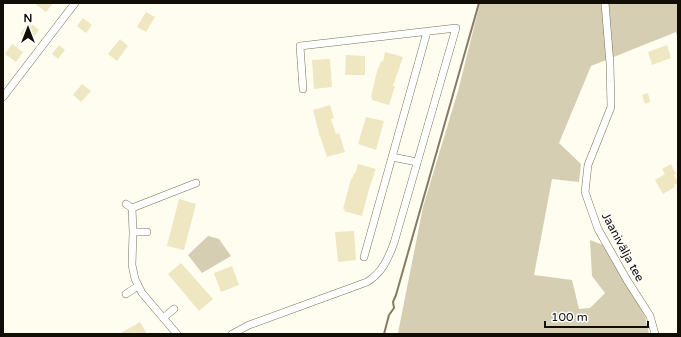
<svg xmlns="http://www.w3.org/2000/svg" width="681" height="337" viewBox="0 0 681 337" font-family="'Varela Round',sans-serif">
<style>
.green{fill:#d5ceb2}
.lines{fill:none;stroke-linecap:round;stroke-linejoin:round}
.stream{stroke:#847d62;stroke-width:2}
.building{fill:#efe7c2}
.street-casing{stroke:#777156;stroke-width:8}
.street{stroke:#fff;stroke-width:7}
.labels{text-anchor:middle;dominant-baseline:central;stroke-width:3;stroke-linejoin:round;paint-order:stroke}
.street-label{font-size:12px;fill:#100e05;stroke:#fff}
</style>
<rect width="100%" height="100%" fill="#fffcf0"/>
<!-- green -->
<path class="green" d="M480,3H678V40L676,32L591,66L559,143L581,164L579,182L552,179L534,275L572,280L579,309L590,308L605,293L592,276L590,240L603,245L645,316L649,334H401L398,333L423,207L458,91Z
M208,236L219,239L231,256L202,273L188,255Z"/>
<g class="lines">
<!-- stream -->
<path class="stream" d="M384,334L389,315L394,308L393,302L396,295L479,3"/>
</g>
<!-- building -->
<path class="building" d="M34,3H53L46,12Z
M146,12L155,17L146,32L137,27Z
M83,18L92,25L86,33L77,26Z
M29,22L39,30L33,38L32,36L29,40L20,34Z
M120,39L128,46L117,61L108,54Z
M12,44L23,52L16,62L5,54Z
M59,45L65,50L58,59L52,54Z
M667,45L671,58L652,65L648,52Z
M385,52L403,57L393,86H395L389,105L372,100V98L371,97L378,67L379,68L381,61L383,62Z
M346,55L365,56V75H345Z
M330,59L332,87L314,89L312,60Z
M82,84L91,91L81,102L73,95Z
M648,93L650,102L645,104L642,95Z
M330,105L334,118L331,119L336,134L339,133L345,152L327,157L320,136V137L313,110Z
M366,117L384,121L376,150L358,144Z
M358,164L376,169L369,189L362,216L344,211L345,209H343L351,179H352L354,173L355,174Z
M671,164L676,174L674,175L678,183L674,185L675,187L663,194L655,180L665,174L662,169Z
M179,199L196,204L184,250L167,246Z
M354,231L356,260L338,262L335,232Z
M181,263L213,299L199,311L168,274Z
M232,266L239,285L221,292L214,273Z
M140,322L147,334H119Z"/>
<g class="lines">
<!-- street casing -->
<g class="street-casing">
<path id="street" d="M605,3L610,64L611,107L588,165L585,192L598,229L627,280L650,316L655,334
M3,97L75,3
M392,157L417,162
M126,204L132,208L133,232L132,265L135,279L142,293L177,334
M132,208L196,183
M133,232H147
M364,257L427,32
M126,294L138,286
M163,318L174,309
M232,334L249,325L367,282C382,273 388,259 394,243L456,28L300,46L303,89"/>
</g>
<!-- street -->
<use href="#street" class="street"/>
</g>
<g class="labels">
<!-- street labels -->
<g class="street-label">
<text transform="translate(623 247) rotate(62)">Jaanivälja tee</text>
</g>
</g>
<!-- border -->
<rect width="681" height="337" fill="none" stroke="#100e05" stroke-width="8"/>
<!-- north arrow -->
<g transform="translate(28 28)" stroke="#ffffff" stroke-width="3" paint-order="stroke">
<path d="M0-3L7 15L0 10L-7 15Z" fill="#100e05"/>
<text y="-6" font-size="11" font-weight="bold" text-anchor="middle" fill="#100e05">N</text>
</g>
<!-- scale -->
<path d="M545 321v6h103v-6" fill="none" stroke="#100e05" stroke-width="2"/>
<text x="551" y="321" font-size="12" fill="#100e05" stroke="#ffffff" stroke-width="3" paint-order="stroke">100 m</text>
</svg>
